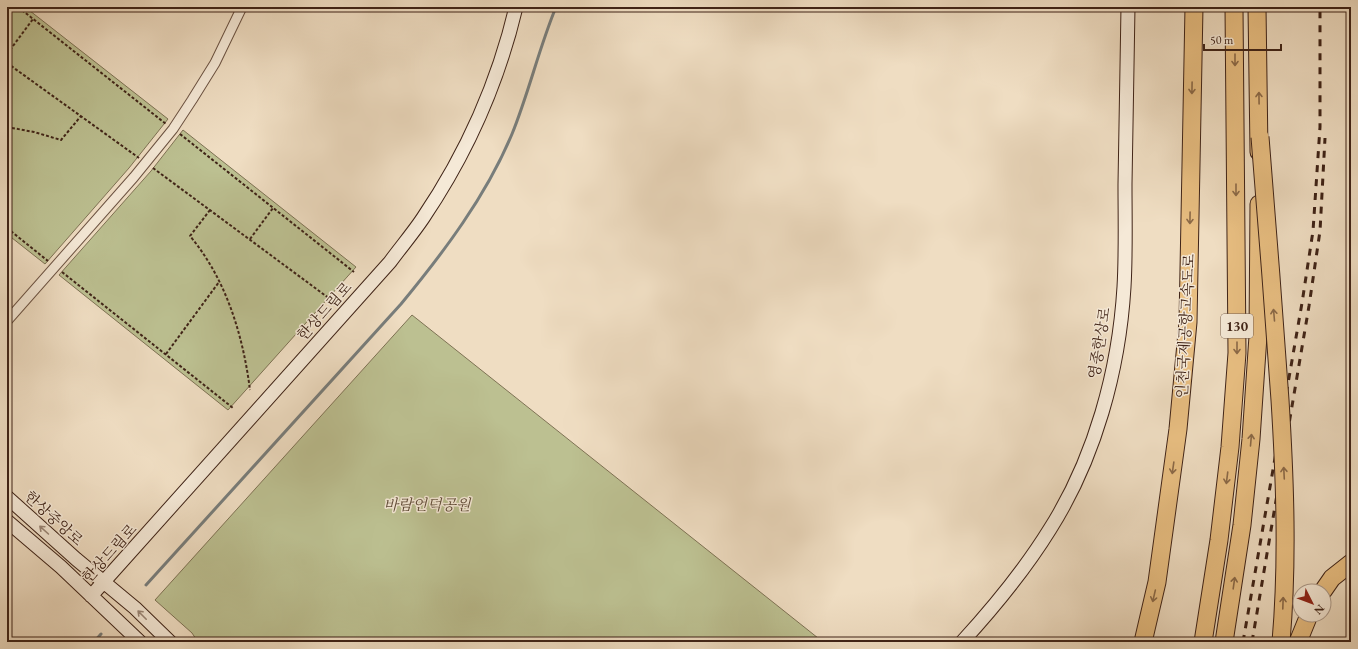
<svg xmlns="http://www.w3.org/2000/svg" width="1358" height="649" viewBox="0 0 1358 649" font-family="'EB Garamond','Noto Serif KR',serif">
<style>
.green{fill:#bcc091;stroke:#7e7254}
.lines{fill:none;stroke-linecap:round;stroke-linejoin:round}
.stream{stroke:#787d7b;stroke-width:3}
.street-casing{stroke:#6b5242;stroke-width:11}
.secondary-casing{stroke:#3f2317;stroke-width:15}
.highway-casing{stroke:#3f2317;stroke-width:19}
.path{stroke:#3f2317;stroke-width:2;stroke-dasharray:3 2;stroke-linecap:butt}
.street{stroke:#f5e9d7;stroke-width:9}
.secondary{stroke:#f5e9d7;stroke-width:13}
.highway{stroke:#e8be81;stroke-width:17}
.rail{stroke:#3f2317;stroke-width:3;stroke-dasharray:7 7;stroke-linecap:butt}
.highway-bridge-casing{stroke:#3f2317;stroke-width:19;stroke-linecap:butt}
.highway-bridge{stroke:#e8be81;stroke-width:17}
.oneway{stroke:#8b6947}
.oneway2{stroke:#9a8677}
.labels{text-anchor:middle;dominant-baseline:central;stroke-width:3;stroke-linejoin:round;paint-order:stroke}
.shield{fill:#f5e9d7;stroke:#765e51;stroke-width:1}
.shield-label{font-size:14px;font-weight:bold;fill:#3f2317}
.street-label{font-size:15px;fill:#3f2317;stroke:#f5e9d7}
.park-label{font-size:15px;font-style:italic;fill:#5e4a36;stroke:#f5e9d7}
</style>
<rect width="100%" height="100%" fill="#efddc2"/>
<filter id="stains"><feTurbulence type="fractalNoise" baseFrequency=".005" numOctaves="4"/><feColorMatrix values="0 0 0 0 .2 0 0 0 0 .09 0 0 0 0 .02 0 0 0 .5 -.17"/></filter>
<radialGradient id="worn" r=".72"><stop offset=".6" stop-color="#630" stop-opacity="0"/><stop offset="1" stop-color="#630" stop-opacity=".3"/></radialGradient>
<!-- green -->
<path class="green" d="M7,7H25L168,119L129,168L45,264L7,234Z
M183,130L356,267L228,410L59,275L151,171Z
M412,315L823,642H198L192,633L155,600Z"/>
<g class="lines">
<!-- stream -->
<path class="stream" d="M146,585L401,304C444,252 486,196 512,134C529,92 539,48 556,7
M94,642L101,634"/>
<!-- street casing -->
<g class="street-casing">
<path id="street" d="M7,321L134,177L173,129L192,100L215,63L242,7"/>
</g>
<!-- secondary casing -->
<g class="secondary-casing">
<path id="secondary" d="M7,497L76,559L135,608L170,642
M7,521L61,567L140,642
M91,596L390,262C401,247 413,233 423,218C467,153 498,83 516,7
M962,642C995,606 1024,571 1050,529C1095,458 1119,370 1124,287C1126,253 1125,218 1125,184C1126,125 1127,66 1128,7"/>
</g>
<!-- highway casing -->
<g class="highway-casing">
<path id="highway" d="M1257,7L1259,152
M1323,591L1332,578L1351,563
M1143,642L1157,582L1178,429L1188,322L1194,7
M1203,642L1219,540L1230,447L1237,353L1234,7
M1224,642L1242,525L1251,439L1258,336L1259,204
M1298,642L1309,615"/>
</g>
<!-- path -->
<path class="path" d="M18,7L166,124
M7,54L33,19
M7,63L139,158
M7,127L34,132L61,140L81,116
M180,134L354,272
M153,168L330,299
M210,210L190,236C226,279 243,335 250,390
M7,228L48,261
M250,239L273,208
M62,272L233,408
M166,354L219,282"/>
<!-- street -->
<use href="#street" class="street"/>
<!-- secondary -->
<use href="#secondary" class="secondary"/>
<!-- highway -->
<use href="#highway" class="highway"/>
<!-- rail -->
<path class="rail" d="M1243,642L1302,303L1313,231L1320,127V7
M1252,642L1309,306L1320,231L1325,138"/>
<!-- highway-bridge casing -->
<g class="highway-bridge-casing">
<path id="highway-bridge" d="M1260,137C1267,225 1274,312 1280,400C1285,480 1288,562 1281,642"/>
</g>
<!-- highway-bridge -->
<use href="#highway-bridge" class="highway-bridge"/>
</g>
<!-- one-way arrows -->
<defs><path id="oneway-shaft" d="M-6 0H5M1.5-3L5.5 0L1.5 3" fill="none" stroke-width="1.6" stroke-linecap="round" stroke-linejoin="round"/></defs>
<g class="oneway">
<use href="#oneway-shaft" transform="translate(1235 60) rotate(90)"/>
<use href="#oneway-shaft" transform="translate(1192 88) rotate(91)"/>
<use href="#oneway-shaft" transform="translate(1259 98) rotate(-91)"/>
<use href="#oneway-shaft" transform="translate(1236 190) rotate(90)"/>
<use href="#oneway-shaft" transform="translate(1190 218) rotate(91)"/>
<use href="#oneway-shaft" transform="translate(1274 315) rotate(-95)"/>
<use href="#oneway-shaft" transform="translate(1237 348) rotate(90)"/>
<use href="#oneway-shaft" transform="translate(1251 440) rotate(-85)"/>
<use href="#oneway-shaft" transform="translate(1173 468) rotate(98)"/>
<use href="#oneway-shaft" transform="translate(1284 473) rotate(-93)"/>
<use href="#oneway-shaft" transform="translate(1227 478) rotate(97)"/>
<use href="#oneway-shaft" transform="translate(1234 583) rotate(-82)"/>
<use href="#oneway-shaft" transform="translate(1154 596) rotate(103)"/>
<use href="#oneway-shaft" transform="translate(1283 603) rotate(-88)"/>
</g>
<g class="oneway2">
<use href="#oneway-shaft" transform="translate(44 530) rotate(-138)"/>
<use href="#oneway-shaft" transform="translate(142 615) rotate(-135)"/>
</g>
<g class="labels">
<!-- shield labels -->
<rect class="shield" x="1221" y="314" width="32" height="24" rx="3"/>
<g class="shield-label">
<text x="1237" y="326">130</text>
</g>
<!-- street labels -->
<g class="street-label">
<text transform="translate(324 311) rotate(-48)">한상드림로</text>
<text transform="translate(1185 326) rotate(-87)">인천국제공항고속도로</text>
<text transform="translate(1099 343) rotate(-81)">영종한상로</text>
<text transform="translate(54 518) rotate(42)">한상중앙로</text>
<text transform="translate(109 553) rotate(-48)">한상드림로</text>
</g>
<!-- park labels -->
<g class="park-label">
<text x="427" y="504">바람언덕공원</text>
</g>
</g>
<!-- margin -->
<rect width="1358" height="649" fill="none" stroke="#efddc2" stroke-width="24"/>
<rect x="8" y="8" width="1342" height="633" fill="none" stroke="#3f2317" stroke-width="2"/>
<rect x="12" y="12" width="1334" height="625" fill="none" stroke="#3f2317"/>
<!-- north arrow -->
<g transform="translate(1312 603) rotate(132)"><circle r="19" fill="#f5e9d7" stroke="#ac9a8a"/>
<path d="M0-3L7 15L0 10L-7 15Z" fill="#8f2418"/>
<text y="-6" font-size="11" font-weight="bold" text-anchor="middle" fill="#3f2317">N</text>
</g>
<!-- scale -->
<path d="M1204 44v6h77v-6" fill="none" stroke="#3f2317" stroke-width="2"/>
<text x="1210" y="44" font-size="12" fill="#3f2317" stroke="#f5e9d7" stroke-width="3" paint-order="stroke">50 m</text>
<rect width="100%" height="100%" filter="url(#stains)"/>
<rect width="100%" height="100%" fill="url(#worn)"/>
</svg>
